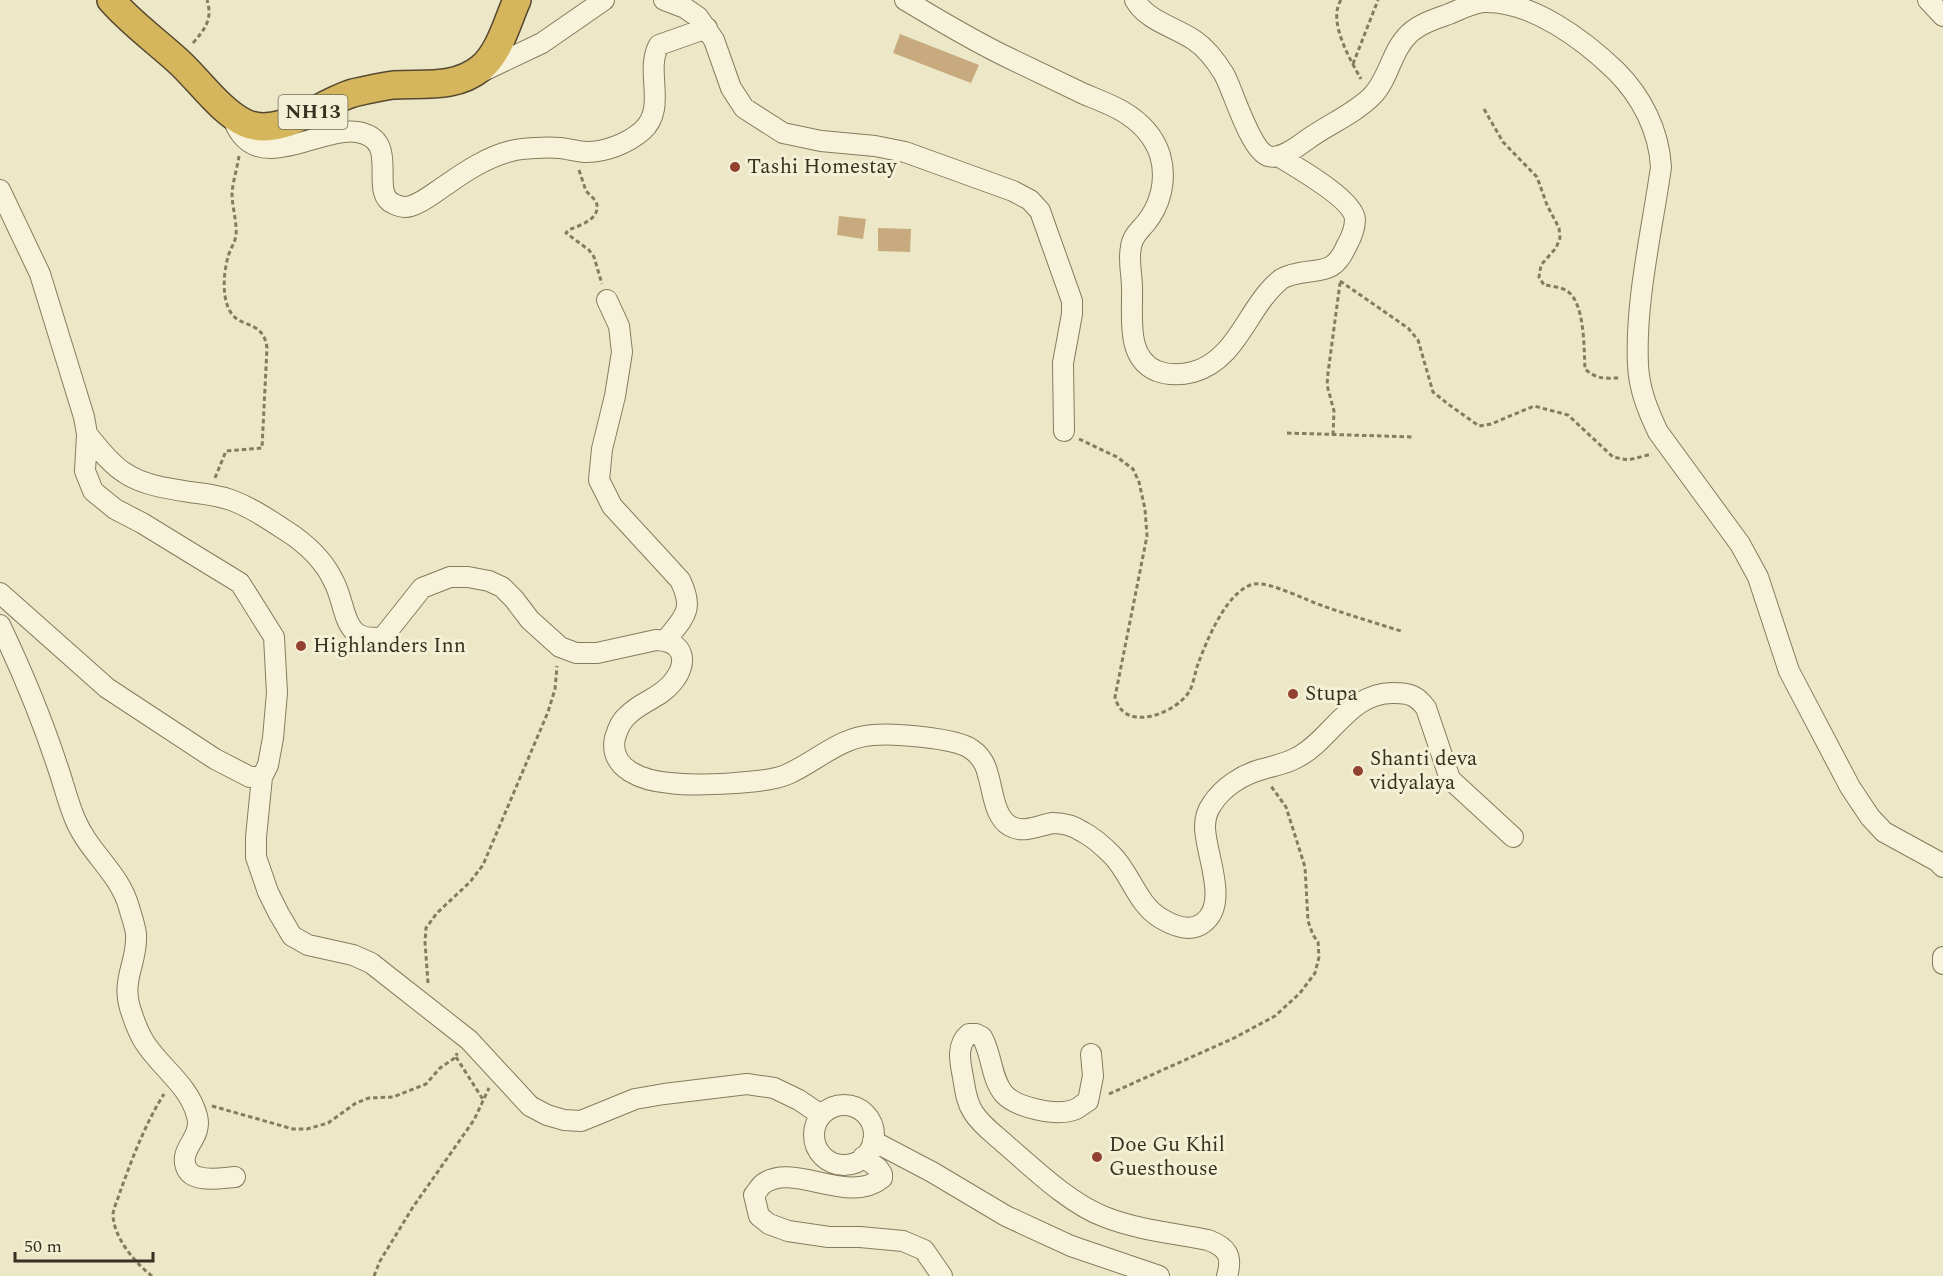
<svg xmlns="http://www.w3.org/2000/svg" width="1943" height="1276" viewBox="0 0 1943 1276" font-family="Spectral,serif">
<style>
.building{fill:#c8aa7f}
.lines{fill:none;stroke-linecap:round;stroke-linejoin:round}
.minor-casing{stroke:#877b5d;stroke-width:22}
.highway-casing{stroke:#554831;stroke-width:30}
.path{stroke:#877b5d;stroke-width:3;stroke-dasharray:4.5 3;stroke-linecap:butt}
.minor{stroke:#f7f3da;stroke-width:20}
.highway{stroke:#d6b65d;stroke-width:27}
.poi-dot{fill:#924131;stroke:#f4f0d6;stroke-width:2}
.labels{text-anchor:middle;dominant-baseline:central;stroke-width:6;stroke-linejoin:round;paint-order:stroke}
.shield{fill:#f4f0d6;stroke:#706a57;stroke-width:1.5}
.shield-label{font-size:20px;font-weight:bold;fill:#383020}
.poi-label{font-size:21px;fill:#383020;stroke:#f4f0d6;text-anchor:start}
</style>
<rect width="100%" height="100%" fill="#ece7c7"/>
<!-- building -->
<path class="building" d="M900,34L979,65L971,83L893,53Z
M839,216L866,219L863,239L837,235Z
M878,228L911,229L910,252L878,251Z"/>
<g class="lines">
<!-- minor casing -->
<g class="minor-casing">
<path id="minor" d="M664,0L685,8L698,17L714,40L731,88L744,108L783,133L821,141L875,146L905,152L1013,191L1030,200L1040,211L1072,301V314L1063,363L1064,431
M905,0C939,20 973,41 1009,58C1034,70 1059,82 1084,94C1096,99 1110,104 1122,111C1139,121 1154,136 1160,155C1167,179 1161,205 1145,224C1139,231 1132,237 1131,247C1128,260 1132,275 1132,288C1133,315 1125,358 1157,371C1168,375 1181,375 1193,372C1237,360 1247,308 1279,281C1283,277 1286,277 1291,275C1320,267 1333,277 1347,245C1351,238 1355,227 1355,219C1353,199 1296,167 1278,156
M1135,0C1147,21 1175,27 1194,40C1206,48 1216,61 1224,74C1233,90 1250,150 1268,156C1282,160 1298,146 1308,139C1329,124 1354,114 1372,96C1389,79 1391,51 1409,34C1419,24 1435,19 1449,14C1459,10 1472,3 1483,2C1531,0 1584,40 1616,71C1642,97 1659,131 1661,167C1652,231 1635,301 1638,365C1639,389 1648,411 1658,432L1740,544L1758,577L1789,671L1850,787L1870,817L1884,832L1937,861L1943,867
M1928,0L1943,16
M481,72L542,43L604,0
M231,114C234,120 236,128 241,134C267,169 321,127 357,132C403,139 367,193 394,204C400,207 405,208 411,206C424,202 435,192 446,185C466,171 487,157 511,151C522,148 548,147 560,148C569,149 579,152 587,152C606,152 628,143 642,131C668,108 644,71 659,45L707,28
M0,190L40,274L84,417L87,434L85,471L93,491L115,509L142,523L240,583L274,637L277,693L273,738L268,765L262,777H250L215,759L107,688L0,593
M607,300L619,326L622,352L615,396L602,449L599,480L612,506L680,580C695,610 684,617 666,640
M87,434C98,447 110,464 125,473C142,485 170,489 190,492C204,494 217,495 231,500C253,508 274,523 294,536C309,547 325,563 333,580C348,606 340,644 383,637L422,588L450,577H468L489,581L502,587L514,599L530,620L560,647L576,653H597L656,640C685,641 689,663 672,683C660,698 640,702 627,716C621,721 617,731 615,738C608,770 645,781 670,783C693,786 768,784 788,774C817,761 840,737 873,735C893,733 956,738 971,749C980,755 986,765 988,775C993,790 994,817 1010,826C1024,834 1039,825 1053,823C1064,823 1074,826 1083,832C1093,837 1104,847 1112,855C1131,874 1137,905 1162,919C1174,926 1190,933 1203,923C1230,904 1205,853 1205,827C1205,819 1207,811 1212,804C1223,787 1243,774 1263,769C1276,765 1286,764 1298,757C1332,739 1350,691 1395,693C1410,693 1417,696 1426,708L1450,779L1513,837
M0,625C22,671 42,719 58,768C64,785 68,803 75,819C89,853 119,872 129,907C131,915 135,925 136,934C138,964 119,980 132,1014C135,1023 139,1034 145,1043C161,1068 189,1085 197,1116C203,1138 179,1148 186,1167C192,1184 221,1178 235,1177
M262,777L256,837V857L268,892L279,914L292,936L308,945L353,955L371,963L469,1040L530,1106L547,1115L564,1120L581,1121L635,1099L664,1094L747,1084L774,1088L799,1100L821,1115
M1943,964V957
M1091,1054L1093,1076L1088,1101C1084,1103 1080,1107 1076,1109C1058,1117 1017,1108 1004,1094C991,1079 992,1054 982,1037L976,1034H969C956,1045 960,1062 963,1077C965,1089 966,1101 973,1112C981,1125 994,1134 1005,1144C1034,1169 1070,1204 1105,1217C1138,1230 1174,1233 1208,1240C1227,1247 1233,1256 1227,1276
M814 1135a30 30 0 1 1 60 0a30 30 0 1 1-60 0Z
M873,1141L932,1172L1006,1216L1071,1246L1159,1276
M863,1157L878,1168L882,1174V1178C848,1206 793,1161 763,1184C760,1186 757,1192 754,1195L759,1216L769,1224L788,1231L829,1237H860L903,1241L924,1250L942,1276"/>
</g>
<!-- highway casing -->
<g class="highway-casing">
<path id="highway" d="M111,0C131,23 156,41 178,61C199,80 220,111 245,123C279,139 322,102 353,93C366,90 379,87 393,85C424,83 455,89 481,68C500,52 507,22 517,0"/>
</g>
<!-- path -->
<path class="path" d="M1341,0C1327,21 1351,61 1361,79
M193,43C205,29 213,19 207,0
M1353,64L1378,0
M1484,109L1503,142L1537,177L1547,205L1559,228L1560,238L1556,248L1541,265L1539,277L1544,285C1551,286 1561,287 1567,291C1585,302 1584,350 1585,369C1598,380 1604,378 1620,378
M579,170L586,191L596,201C602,219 582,224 569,230L566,233L589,250L594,257L602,284
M1340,281L1408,328L1418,340L1433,392L1448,404L1479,426L1491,424L1534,406L1568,415L1613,457L1628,460L1652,454
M1287,433L1413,437
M1333,435L1334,411L1327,385L1328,373L1340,283
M1079,439L1117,457L1133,469L1139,482L1145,509L1147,536L1115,697C1124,735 1179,712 1190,690C1194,682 1195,672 1198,664C1207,640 1227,590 1254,584C1269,581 1308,601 1323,606C1349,615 1375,623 1401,631
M215,478L226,451L262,448L267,348C263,317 237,331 228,307C222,293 224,271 228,257C230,249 235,243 236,235C237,221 232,207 232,193C233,181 237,169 239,156
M428,983L425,942L426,928L437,913L470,882L483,865L548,712L555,689L557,666
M456,1057L484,1101
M1109,1094L1234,1038L1275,1016L1300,993L1315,973L1319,957L1318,942L1313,935L1308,921L1305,867L1286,807L1271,786
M212,1106L293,1129H307L328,1123L356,1103L369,1098L393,1097L426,1084L440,1068L456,1057L457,1053
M152,1276C135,1263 113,1237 113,1214C114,1207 118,1199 120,1192C132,1159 145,1124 164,1094
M374,1276L380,1261L413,1207L474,1120L489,1088"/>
<!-- minor -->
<use href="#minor" class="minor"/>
<!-- highway -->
<use href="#highway" class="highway"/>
</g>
<!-- markers -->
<g class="poi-dot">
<circle cx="735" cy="167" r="6"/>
<circle cx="301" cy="646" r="6"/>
<circle cx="1293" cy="694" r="6"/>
<circle cx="1358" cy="771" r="6"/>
<circle cx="1097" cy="1157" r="6"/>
</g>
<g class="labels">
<!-- shield labels -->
<rect class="shield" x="278.5" y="95" width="69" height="34" rx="4.5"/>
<g class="shield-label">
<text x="313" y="112">NH13</text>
</g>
<!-- poi labels -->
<g class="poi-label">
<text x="747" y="167">Tashi Homestay</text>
<text x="313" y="646">Highlanders Inn</text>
<text x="1305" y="694">Stupa</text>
<text x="1370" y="759">Shanti deva<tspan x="1370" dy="24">vidyalaya</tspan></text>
<text x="1109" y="1145">Doe Gu Khil<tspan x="1109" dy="24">Guesthouse</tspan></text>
</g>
</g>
<!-- scale -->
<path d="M15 1252v9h138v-9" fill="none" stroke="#383020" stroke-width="3"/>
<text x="24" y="1252" font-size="18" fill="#383020" stroke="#f4f0d6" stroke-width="4.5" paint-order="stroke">50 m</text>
</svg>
